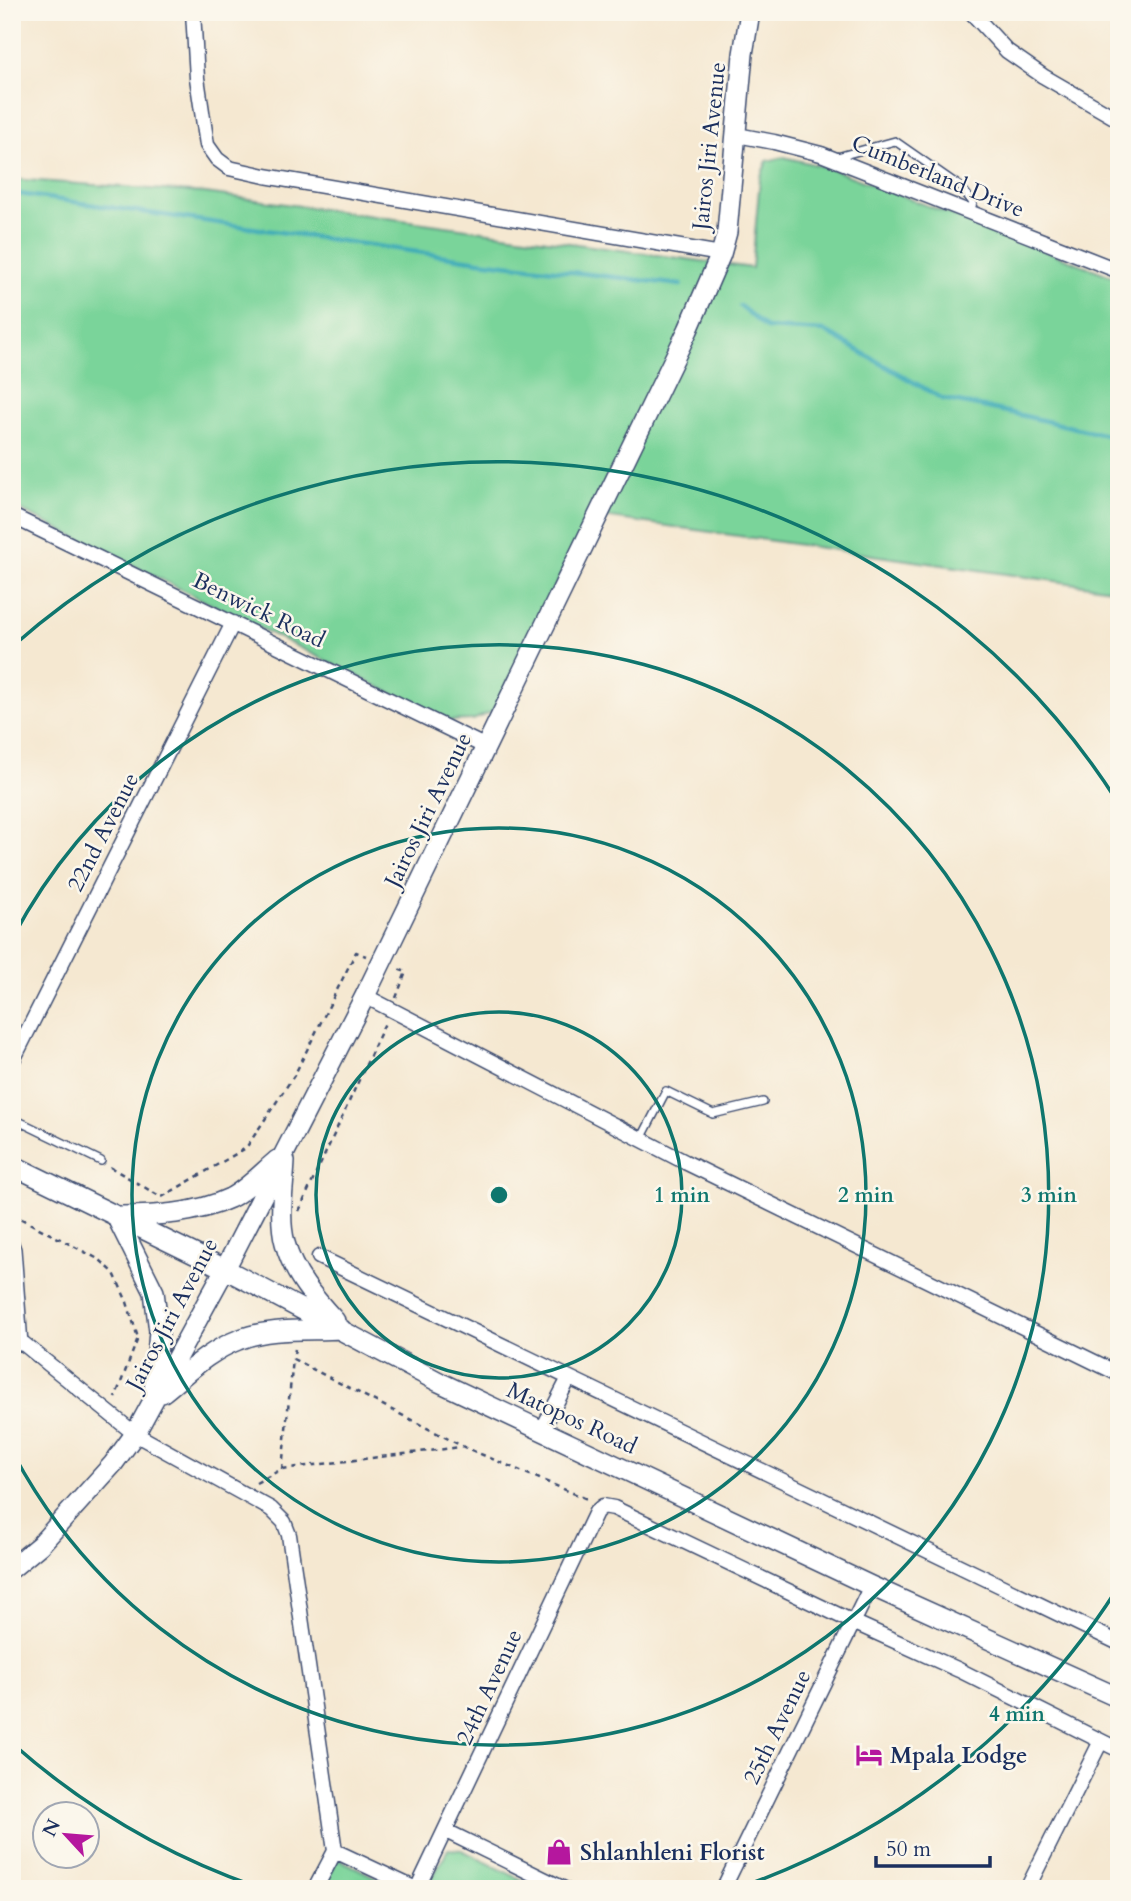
<svg xmlns="http://www.w3.org/2000/svg" width="1131" height="1901" viewBox="0 0 1131 1901" font-family="Cardo,serif">
<style>
.green{fill:#7ad49a;stroke:#4a827c;stroke-width:2}
.lines{fill:none;stroke-linecap:round;stroke-linejoin:round}
.stream{stroke:#3baab8;stroke-width:4.5}
.lane-casing{stroke:#3c4b6f;stroke-width:10}
.street-casing{stroke:#3c4b6f;stroke-width:17}
.secondary-casing{stroke:#3c4b6f;stroke-width:22}
.path{stroke:#3c4b6f;stroke-width:2.5;stroke-dasharray:5 5;stroke-linecap:butt}
.lane{stroke:#fff;stroke-width:7}
.street{stroke:#fff;stroke-width:14}
.secondary{stroke:#fff;stroke-width:19}
.ring{fill:none;stroke:#0f766e;stroke-width:3.5}
.labels{text-anchor:middle;dominant-baseline:central;stroke-width:5;stroke-linejoin:round;paint-order:stroke}
.street-label{font-size:23px;fill:#1b2f5e;stroke:#fbf7ec}
.poi-label{font-size:23px;font-weight:bold;fill:#1b2f5e;stroke:#fbf7ec;text-anchor:start}
.centre{fill:#0f766e;stroke:#fbf7ec;stroke-width:3.5}
.ring-label{font-size:21px;text-anchor:middle;font-weight:bold;fill:#0f766e;stroke:#fbf7ec;stroke-width:5;stroke-linejoin:round;paint-order:stroke}
</style>
<rect width="100%" height="100%" fill="#fbf7ec"/>
<filter id="ink" filterUnits="userSpaceOnUse"><feTurbulence type="fractalNoise" baseFrequency=".0143" numOctaves="2"/><feDisplacementMap in="SourceGraphic" scale="14" xChannelSelector="R" yChannelSelector="G"/><feConvolveMatrix kernelMatrix="1 2 1 2 8 2 1 2 1" color-interpolation-filters="sRGB"/></filter>
<filter id="wash" filterUnits="userSpaceOnUse"><feTurbulence type="fractalNoise" baseFrequency=".00686" numOctaves="4" result="noise"/><feDisplacementMap in="SourceGraphic" scale="28" xChannelSelector="R" yChannelSelector="G"/><feGaussianBlur stdDeviation="1.57" result="paint"/><feColorMatrix in="noise" values="0 0 0 0 0 0 0 0 0 0 0 0 0 0 0 0 0 1.4 0 .05"/><feComposite in="paint" operator="in"/></filter>
<g filter="url(#wash)">
<rect width="100%" height="100%" fill="#f5e8d1"/>
<!-- green -->
<path class="green" d="M784,157L829,168L1119,279V590L590,515L494,711L473,720L448,721L12,506V179L205,193L752,268L760,178L767,161Z
M448,1849L462,1850L540,1889H426Z
M337,1858L399,1889H322Z"/>
<g class="lines">
<!-- stream -->
<path class="stream" d="M12,193L479,261L681,285
M740,306L766,328L824,331L943,399L1003,411L1119,438"/>
</g>
</g>
<g filter="url(#ink)">
<g class="lines">
<!-- lane casing -->
<g class="lane-casing">
<path id="lane" d="M837,157L895,141L961,187L973,203L970,212
M12,1118L101,1161
M641,1139L666,1091L713,1114L763,1102
M12,1235L17,1249L24,1344"/>
</g>
<!-- street casing -->
<g class="street-casing">
<path id="street" d="M193,12L197,78L207,145L217,159L229,168L265,176L721,254
M971,12L1007,51L1043,76L1119,120
M737,135L774,142L821,154L1119,271
M12,516L486,747
M365,996L685,1162L1119,1374
M12,1062L233,623
M319,1257L1119,1643
M12,1342L24,1344L135,1434L271,1509L284,1522L289,1535L335,1851L416,1889
M541,1432L569,1378
M446,1831L564,1889
M315,1889L335,1851
M417,1889L596,1512L603,1506L614,1508L853,1622L959,1670L1119,1750
M723,1889L871,1586
M1027,1889L1101,1741"/>
</g>
<!-- secondary casing -->
<g class="secondary-casing">
<path id="secondary" d="M285,1161C284,1187 278,1218 285,1243C293,1274 315,1299 335,1321
M12,1165L225,1269L439,1382L871,1586L1119,1698
M116,1216L154,1292L159,1331L154,1391
M120,1216C156,1216 196,1214 230,1198C246,1190 263,1172 277,1160
M162,1393C186,1374 209,1351 238,1340C270,1327 308,1331 341,1329
M12,1568L40,1545L113,1464L135,1434L225,1269L365,996L688,330L721,254L727,232L743,54L750,12"/>
</g>
<!-- path -->
<path class="path" d="M396,998L406,972L398,969
M110,1167L161,1197
M162,1197L246,1148L295,1074L356,952L366,956
M299,1211L385,1023
M12,1214L100,1260L114,1273L127,1302L138,1338L115,1398
M295,1349L293,1359L464,1447L587,1499
M282,1469L293,1359
M256,1483L282,1469L461,1447"/>
<!-- lane -->
<use href="#lane" class="lane"/>
<!-- street -->
<use href="#street" class="street"/>
<!-- secondary -->
<use href="#secondary" class="secondary"/>
</g>
</g>
<!-- distance rings -->
<g class="ring">
<circle cx="499" cy="1195" r="183"/>
<circle cx="499" cy="1195" r="367"/>
<path d="M13 937A550 550 0 1 1 13 1453"/>
<path d="M1117 1589A733 733 0 0 1 738 1888M260 1888A733 733 0 0 1 13 1744M13 646A733 733 0 0 1 1117 801"/>
</g>
<!-- icons -->
<defs>
<g id="hotel-bare" transform="scale(2.1)"><path d="M-6-4.5h1.5V1H6V5H4.5V3h-9V5H-6ZM-4 0a1.8 1.8 0 1 1 3.6 0ZM.5 0V-2.5h3Q6-2.5 6 0Z" fill="#b5179e" stroke="#fbf7ec" stroke-width="2.5" paint-order="stroke"/></g>
<g id="shop-bare" transform="scale(2.1)"><path d="M-5-2.5h2.3a2.7 3.5 0 0 1 5.4 0H5L5.5 6h-11ZM-1.5-2.5h3a1.5 2.3 0 0 0-3 0Z" fill="#b5179e" stroke="#fbf7ec" stroke-width="2.5" paint-order="stroke"/></g>
</defs>
<g fill-rule="evenodd">
<use href="#hotel-bare" x="869" y="1755"/>
<use href="#shop-bare" x="559" y="1852"/>
</g>
<g class="labels">
<!-- street labels -->
<g class="street-label">
<text transform="translate(709 146) rotate(-84)">Jairos Jiri Avenue</text>
<text transform="translate(938 176) rotate(22)">Cumberland Drive</text>
<text transform="translate(259 610) rotate(26)">Benwick Road</text>
<text transform="translate(428 810) rotate(-64)">Jairos Jiri Avenue</text>
<text transform="translate(103 832) rotate(-63)">22nd Avenue</text>
<text transform="translate(172 1314) rotate(-62)">Jairos Jiri Avenue</text>
<text transform="translate(572 1418) rotate(25)">Matopos Road</text>
<text transform="translate(489 1687) rotate(-65)">24th Avenue</text>
<text transform="translate(777 1727) rotate(-64)">25th Avenue</text>
</g>
<!-- poi labels -->
<g class="poi-label">
<text x="890" y="1755">Mpala Lodge</text>
<text x="580" y="1852">Shlanhleni Florist</text>
</g>
</g>
<circle cx="499" cy="1195" r="10" class="centre"/>
<g class="ring-label">
<text x="682" y="1202">1 min</text>
<text x="866" y="1202">2 min</text>
<text x="1049" y="1202">3 min</text>
<text x="1017" y="1721">4 min</text>
</g>
<!-- margin -->
<rect width="1131" height="1901" fill="none" stroke="#fbf7ec" stroke-width="42"/>
<!-- north arrow -->
<g transform="translate(66 1835) rotate(296)"><circle r="33" fill="#fbf7ec" stroke="#a1a7b3" stroke-width="2"/>
<path d="M0-5L12 26L0 18L-12 26Z" fill="#b5179e"/>
<text y="-10" font-size="19" font-weight="bold" text-anchor="middle" fill="#1b2f5e">N</text>
</g>
<!-- scale -->
<path d="M876 1856v10h114v-10" fill="none" stroke="#1b2f5e" stroke-width="3.5"/>
<text x="886" y="1856" font-size="21" fill="#1b2f5e" stroke="#fbf7ec" stroke-width="5" paint-order="stroke">50 m</text>
</svg>
